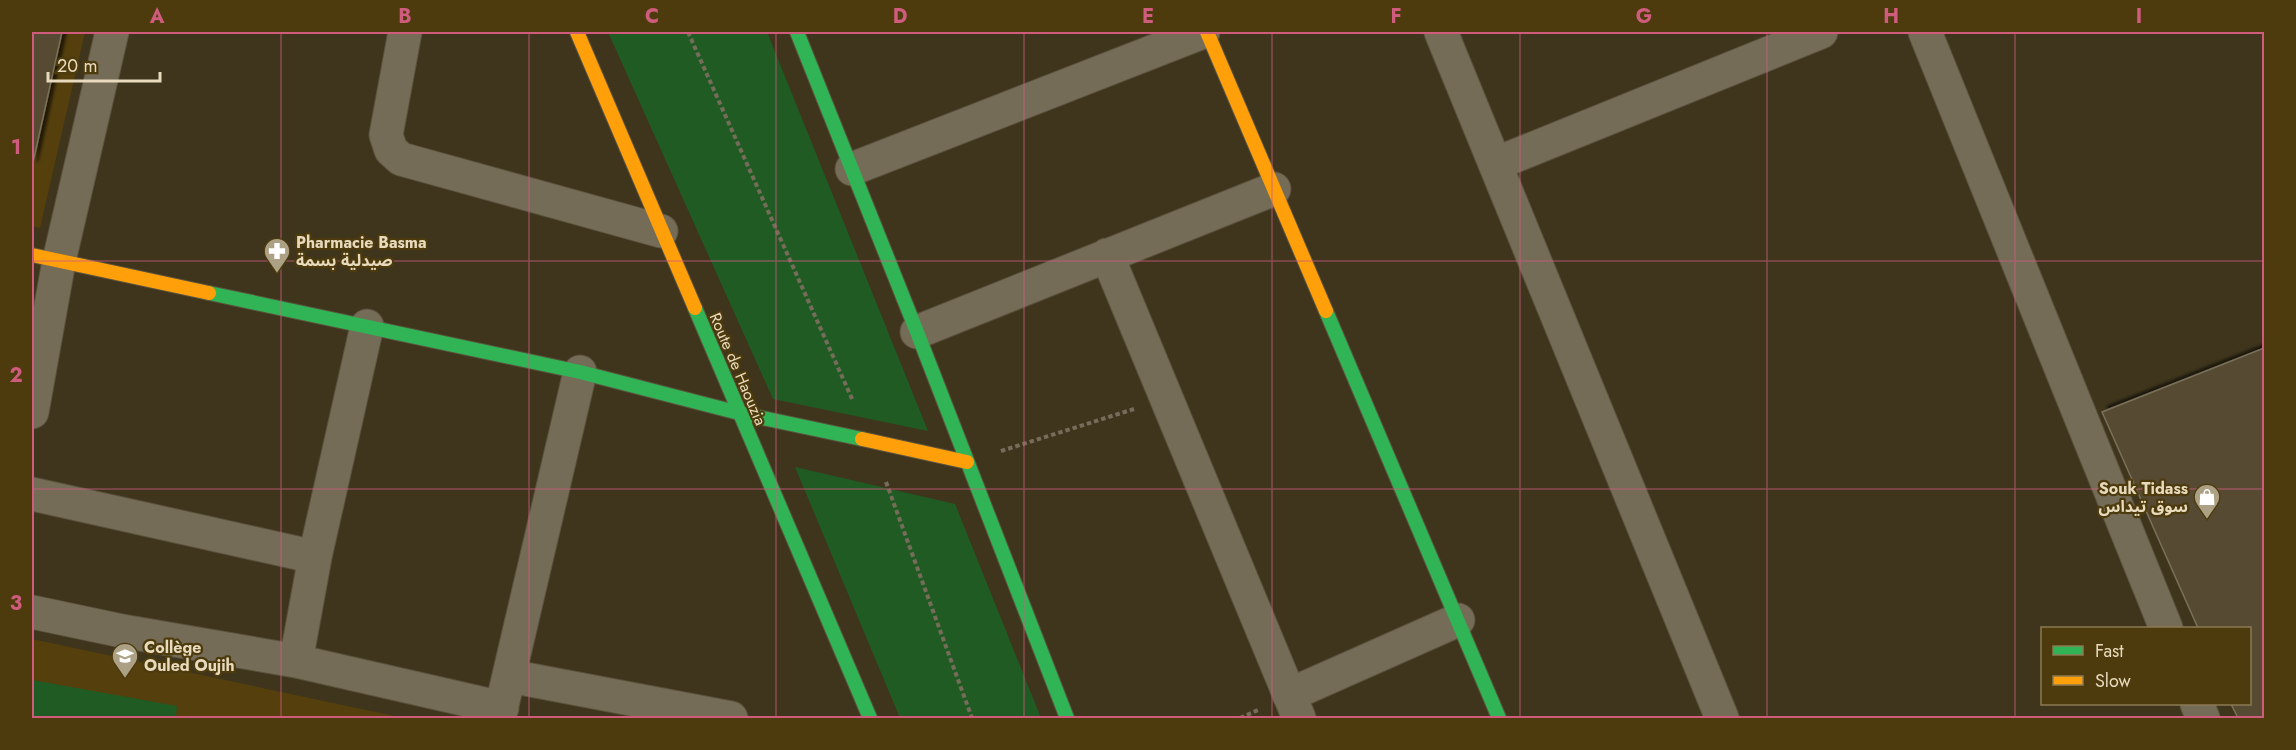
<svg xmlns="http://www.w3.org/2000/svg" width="2296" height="750" viewBox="0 0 2296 750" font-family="Jost,'Noto Sans Arabic',sans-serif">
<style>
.built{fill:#543f0d}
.green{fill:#215b24}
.building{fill:#564b30;stroke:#7a715b;stroke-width:1.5;filter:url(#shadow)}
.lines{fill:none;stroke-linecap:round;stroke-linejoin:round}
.street-casing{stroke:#5b523e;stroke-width:35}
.fast-casing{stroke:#5b523e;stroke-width:16}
.slow-casing{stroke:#5b523e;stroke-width:16}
.path{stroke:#756d5a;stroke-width:4;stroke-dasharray:4.5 3;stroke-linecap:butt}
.street{stroke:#756c58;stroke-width:33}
.fast{stroke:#30b455;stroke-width:14}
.slow{stroke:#ff9f0a;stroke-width:14}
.grid{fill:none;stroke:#cf5c7d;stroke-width:1.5;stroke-opacity:0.55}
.labels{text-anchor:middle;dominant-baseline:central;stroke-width:4.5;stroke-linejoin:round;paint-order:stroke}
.poi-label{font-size:16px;font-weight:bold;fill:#e8dabd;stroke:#4d3b0d;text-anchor:start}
.street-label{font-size:16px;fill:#e8dabd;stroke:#4d3b0d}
.neatline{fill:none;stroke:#cf5c7d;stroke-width:2}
.grid-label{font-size:20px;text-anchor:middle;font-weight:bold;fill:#cf5c7d}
</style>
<defs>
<filter id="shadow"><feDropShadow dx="5.5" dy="-5.5" stdDeviation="1.5" flood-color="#0009"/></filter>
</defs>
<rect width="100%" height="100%" fill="#3e351c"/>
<!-- built -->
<path class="built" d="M32,32H85L40,228L32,226Z
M32,639L404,718H32Z"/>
<!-- green -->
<path class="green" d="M608,32H767L928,431L773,399Z
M795,467L955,504L1041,718H900Z
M32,680L177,706L176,718H32Z"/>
<!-- building -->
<path class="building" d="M32,32H62L32,167Z
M2264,348V718H2238L2231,704H2250V628H2198L2102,412Z"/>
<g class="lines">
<!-- street casing -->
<g class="street-casing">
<path id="street" d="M405,32L386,135L391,150L401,159L661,231
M1441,32L1722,718
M1925,32L2166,628
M1495,164L1821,32
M852,169L1203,32
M1107,255L1299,718
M917,332L1274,189
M32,412L59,261L112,32
M32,494L315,557L367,326
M32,612L122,631L296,661L502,708
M296,661L315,557
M509,676L731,718
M1289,695L1458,620
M2197,704L2203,718
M499,718L580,372"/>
</g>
<!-- fast casing -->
<g class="fast-casing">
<path id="fast" d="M797,32L917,332L1067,718
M209,293L580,372L739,413L862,439
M695,308L870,718
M1326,311L1499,718"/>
</g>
<!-- slow casing -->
<g class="slow-casing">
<path id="slow" d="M577,32L695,308
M1207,32L1326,311
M32,255L209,293
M862,439L967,462"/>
</g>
<!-- path -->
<path class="path" d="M688,32L853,401
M1001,451L1134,409
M886,482L972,718
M1240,718L1258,710"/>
<!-- street -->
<use href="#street" class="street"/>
<!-- fast -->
<use href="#fast" class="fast"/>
<!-- slow -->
<use href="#slow" class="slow"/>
</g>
<!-- grid -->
<path class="grid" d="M281,32V718M529,32V718M776,32V718M1024,32V718M1272,32V718M1520,32V718M1767,32V718M2015,32V718M32,261H2264M32,489H2264"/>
<!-- icons -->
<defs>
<g id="pharmacy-pin" transform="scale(1.35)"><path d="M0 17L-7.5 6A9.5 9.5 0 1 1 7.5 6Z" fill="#aca085" stroke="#4d3b0d"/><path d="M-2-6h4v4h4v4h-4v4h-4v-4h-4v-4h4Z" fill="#fff"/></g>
<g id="shop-pin" transform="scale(1.35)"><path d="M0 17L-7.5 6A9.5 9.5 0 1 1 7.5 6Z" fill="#aca085" stroke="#4d3b0d"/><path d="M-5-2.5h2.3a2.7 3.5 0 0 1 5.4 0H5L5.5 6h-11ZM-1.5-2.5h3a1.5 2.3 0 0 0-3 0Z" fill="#fff"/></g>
<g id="school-pin" transform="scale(1.35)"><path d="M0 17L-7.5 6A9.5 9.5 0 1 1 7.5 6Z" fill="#aca085" stroke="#4d3b0d"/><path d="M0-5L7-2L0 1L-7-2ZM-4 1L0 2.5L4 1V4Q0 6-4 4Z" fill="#fff"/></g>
</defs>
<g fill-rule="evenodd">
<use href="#pharmacy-pin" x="277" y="251"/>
<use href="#shop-pin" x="2207" y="497"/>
<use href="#school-pin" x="125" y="656"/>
</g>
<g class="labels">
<!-- poi labels -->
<g class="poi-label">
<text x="296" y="242">Pharmacie Basma<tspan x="296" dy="18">صيدلية بسمة</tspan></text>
<text x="2188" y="488" text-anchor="end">Souk Tidass<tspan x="2188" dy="18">سوق تيداس</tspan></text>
<text x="144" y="647">Collège<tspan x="144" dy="18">Ouled Oujih</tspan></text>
</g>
<!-- street labels -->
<g class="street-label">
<text transform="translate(738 369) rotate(67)">Route de Haouzia</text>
</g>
</g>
<!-- border -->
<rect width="2296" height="750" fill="none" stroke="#4d3b0d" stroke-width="66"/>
<!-- legend -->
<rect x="2041" y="627" width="210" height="78" fill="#4d3b0d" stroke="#8b7b53" stroke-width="1.5"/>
<rect x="2053" y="646" width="30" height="9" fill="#30b455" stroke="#8b7b53" stroke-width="1.5"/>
<text x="2095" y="657" font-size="18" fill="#e8dabd">Fast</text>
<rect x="2053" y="676" width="30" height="9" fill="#ff9f0a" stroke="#8b7b53" stroke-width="1.5"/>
<text x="2095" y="687" font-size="18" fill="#e8dabd">Slow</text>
<!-- scale -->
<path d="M48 72v9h112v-9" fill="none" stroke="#e8dabd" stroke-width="3"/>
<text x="57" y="72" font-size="18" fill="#e8dabd" stroke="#4d3b0d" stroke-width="4.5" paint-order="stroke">20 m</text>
<rect x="33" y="33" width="2230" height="684" class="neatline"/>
<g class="grid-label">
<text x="157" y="23">A</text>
<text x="405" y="23">B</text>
<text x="652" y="23">C</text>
<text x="900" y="23">D</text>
<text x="1148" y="23">E</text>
<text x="1396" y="23">F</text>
<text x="1644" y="23">G</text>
<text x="1891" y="23">H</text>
<text x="2139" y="23">I</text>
<text x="16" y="154">1</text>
<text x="16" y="382">2</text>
<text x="16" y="610">3</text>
</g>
</svg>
